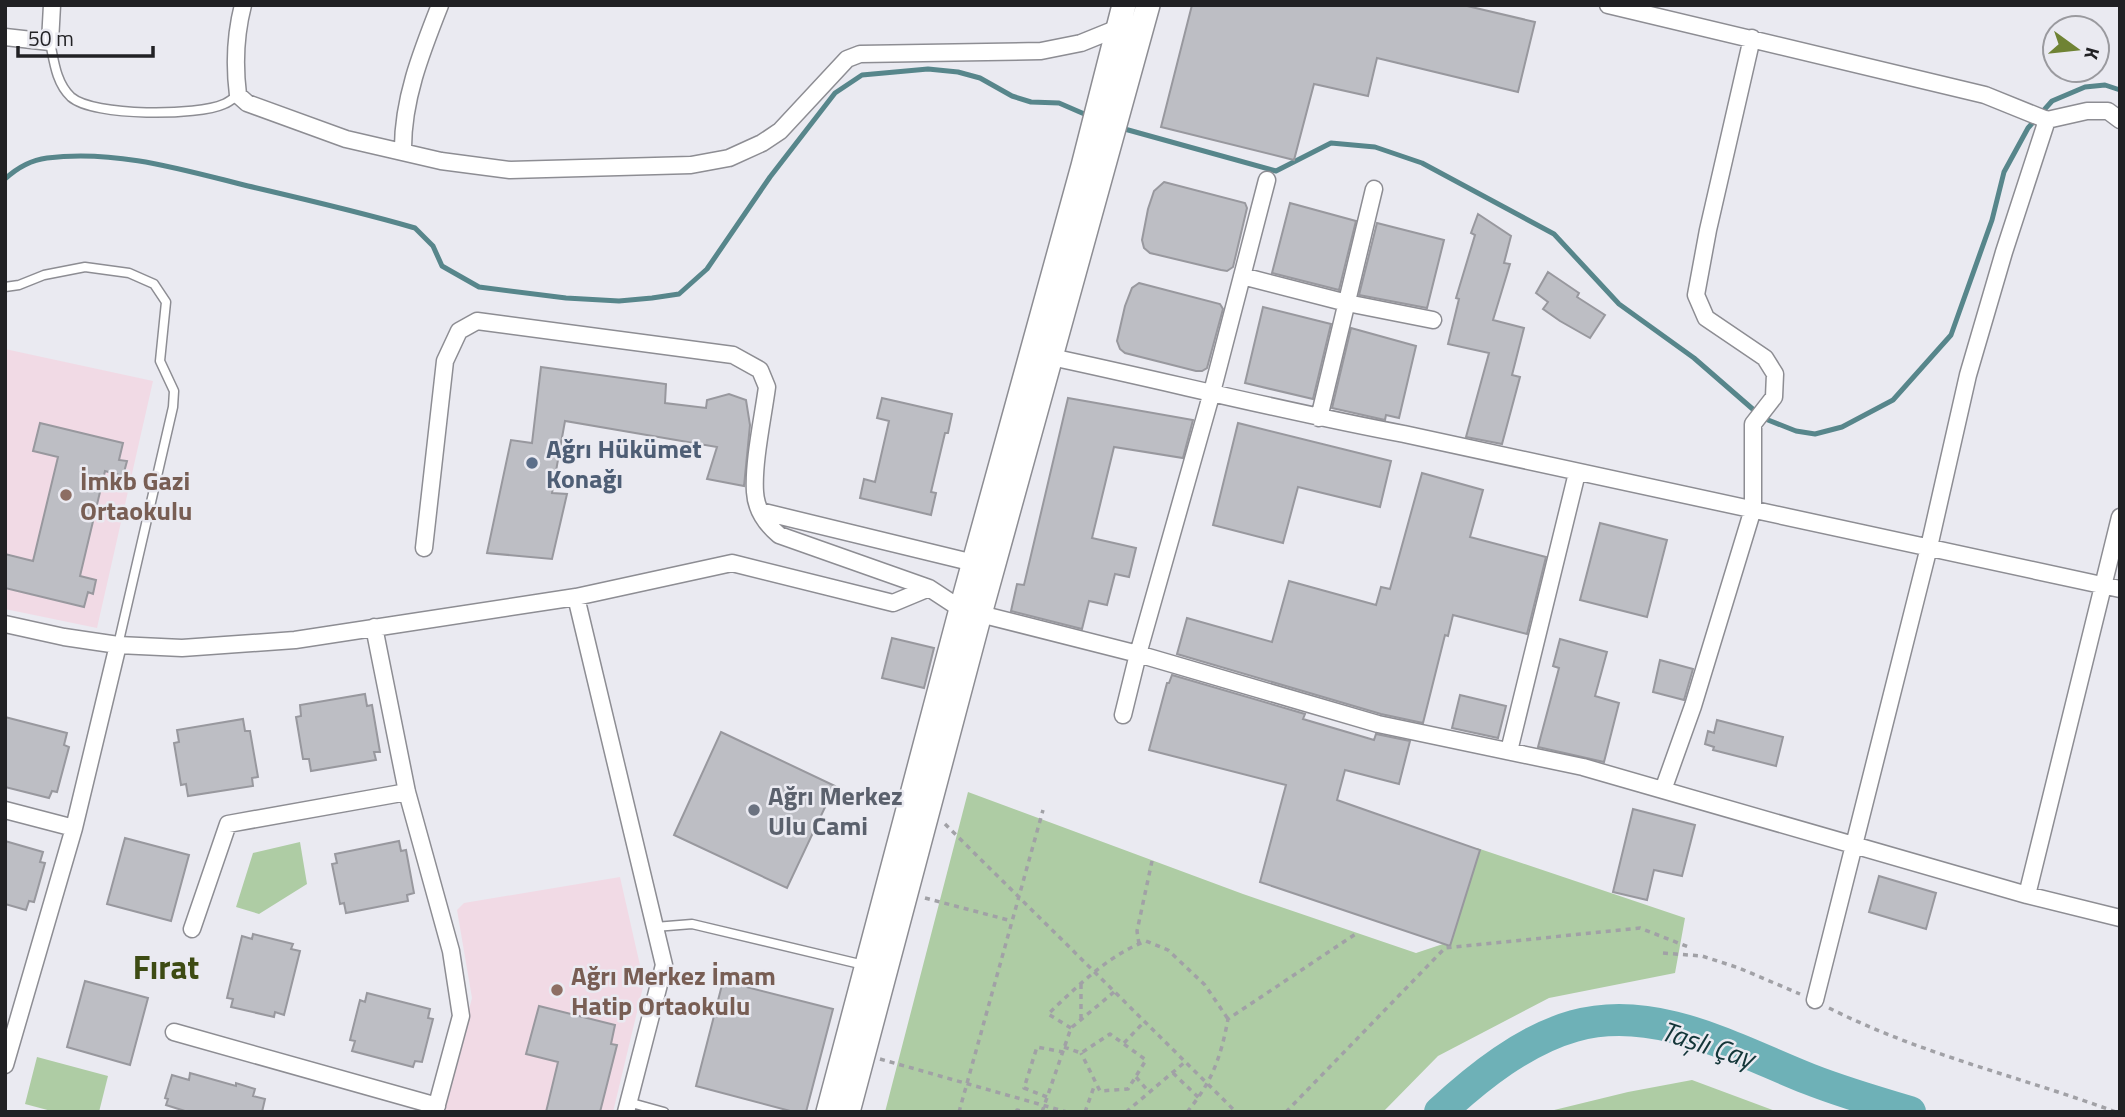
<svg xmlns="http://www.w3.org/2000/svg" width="2125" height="1117" viewBox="0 0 2125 1117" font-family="'Titillium Web',sans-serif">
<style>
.education{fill:#f1dae5}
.green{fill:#aecca4}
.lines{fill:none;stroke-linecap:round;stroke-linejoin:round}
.stream{stroke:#57868b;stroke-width:5}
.river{stroke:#6eb1b7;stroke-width:32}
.building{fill:#bdbec4;stroke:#98989e;stroke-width:2}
.lane-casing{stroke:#8d8d93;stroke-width:11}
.street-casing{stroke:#8d8d93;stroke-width:19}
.secondary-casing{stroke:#8d8d93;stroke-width:26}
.path{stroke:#a1a1a6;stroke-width:3.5;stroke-dasharray:5 5;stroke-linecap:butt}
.lane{stroke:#fff;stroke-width:8}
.street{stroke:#fff;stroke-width:16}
.secondary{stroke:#fff;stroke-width:23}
.service-dot{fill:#5c6f8a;stroke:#eaeaf1;stroke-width:2.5}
.education-dot{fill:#8d6e63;stroke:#eaeaf1;stroke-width:2.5}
.worship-dot{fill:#6b7280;stroke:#eaeaf1;stroke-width:2.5}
.labels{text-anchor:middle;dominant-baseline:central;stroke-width:5;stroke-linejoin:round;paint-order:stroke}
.service-label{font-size:26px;font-weight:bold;fill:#4e5e75;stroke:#eaeaf1;text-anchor:start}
.education-label{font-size:26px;font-weight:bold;fill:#785e54;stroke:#eaeaf1;text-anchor:start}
.worship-label{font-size:26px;font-weight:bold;fill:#5b616d;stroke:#eaeaf1;text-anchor:start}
.water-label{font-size:28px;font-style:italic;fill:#133538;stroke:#eaeaf1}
.district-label{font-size:33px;font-weight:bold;fill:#3d4b13;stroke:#eaeaf1}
</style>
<rect width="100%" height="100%" fill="#eaeaf1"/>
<!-- education -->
<path class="education" d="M5,349L153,381L97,628L5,609Z
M620,877L644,983L613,1112H443L472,998L457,910L464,903Z"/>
<!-- green -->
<path class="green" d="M968,792L1243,894L1416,953L1446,943L1477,848L1685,918L1675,973L1549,998L1438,1056L1383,1112H885Z
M300,842L307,884L259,914L236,907L253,853Z
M37,1057L108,1076L99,1112H55L25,1104Z
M1692,1080L1778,1112H1546L1628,1092Z"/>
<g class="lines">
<!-- stream -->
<path class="stream" d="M1121,128L1276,171L1331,143L1375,147L1422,163L1554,234L1619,304L1694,358L1763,418L1796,431L1815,434L1842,427L1893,400L1951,335L1992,220L2004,172L2028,128L2052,101L2085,87L2105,85L2120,90
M5,179C17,168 31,160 47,158C115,149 184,170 248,186C304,199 360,212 415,228L433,246L442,266L479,287L566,298L619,301L652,298L679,294L707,269L770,177L835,93L862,75L928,69L958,72L980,78L1012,96L1031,102L1059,103L1089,116"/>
<!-- river -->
<path class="river" d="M1440,1112C1478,1077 1524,1040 1574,1026C1655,1003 1736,1050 1809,1079C1842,1092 1876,1102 1910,1112"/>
</g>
<!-- building -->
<path class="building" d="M1192,5H1463L1535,22L1518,92L1377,58L1368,96L1314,84L1294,160L1161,127Z
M1164,182L1245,203L1247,208L1233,267L1227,271L1221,270L1150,253L1144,248L1142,240L1148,209L1154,191Z
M1290,203L1356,221L1339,290L1272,273Z
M1478,214L1511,236L1504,263L1510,264L1493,320L1524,328L1512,375L1520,377L1502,444L1466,437L1489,353L1448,344L1459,299L1456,298L1475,235L1471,233Z
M1377,223L1444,240L1427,308L1359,295Z
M1548,272L1579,293L1577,297L1605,315L1590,338L1560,321L1543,309L1548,302L1536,293Z
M1139,283L1220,304L1223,309L1207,368L1202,371H1196L1125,353L1120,349L1117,341L1125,306L1132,288Z
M1263,307L1331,324L1313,399L1245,383Z
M1351,328L1416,346L1399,418L1386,415L1385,420L1332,408Z
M541,367L666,384L665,403L706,408L707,400L729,394L746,400L750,425L744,486L707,479L717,447L565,421L552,493L567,494L552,559L487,553L511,440L532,443Z
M882,398L952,414L948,433H945L931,492L936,493L931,515L860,498L864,479L875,482L889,421L877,418Z
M1068,398L1193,420L1183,458L1114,447L1092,538L1136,548L1129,577L1115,574L1107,605L1089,601L1082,629L1011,611L1017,584L1024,585Z
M40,423L123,443L119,460L127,461L123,476L105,471L80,576L96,580L93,594L88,592L84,607L5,588V554L33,561L58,457L33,451Z
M1238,423L1391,461L1380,507L1298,487L1283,543L1213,525Z
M1422,473L1483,490L1470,537L1546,557L1527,634L1453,615L1448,636L1445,635L1423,723L1381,714L1177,654L1187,618L1272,642L1289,581L1376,605L1381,587L1390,589Z
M1600,523L1667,540L1647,617L1580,600Z
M892,638L934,648L924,688L882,678Z
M1560,639L1607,652L1595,696L1619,703L1604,762L1538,747L1559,668L1553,666Z
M1660,660L1693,669L1684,700L1653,692Z
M1172,675L1305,714L1303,719L1374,740L1376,734L1410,741L1399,784L1345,770L1337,800L1480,850L1450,946L1260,882L1286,785L1149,750L1167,683H1169Z
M365,694L367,706L372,705L380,752H374L376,760L311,771L309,759H303L296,717L301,716L300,705Z
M1460,695L1506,706L1498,738L1452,728Z
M5,717L67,733L64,745L69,747L57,792L52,791L49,798L5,787Z
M243,719L245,731H250L258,777L252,778L253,786L188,796L186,784L181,785L174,743L179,742L177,730Z
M1717,720L1783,737L1776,766L1713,750L1714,747L1705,744L1708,731L1714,733Z
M721,732L835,786L787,888L674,835Z
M1633,809L1695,825L1682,876L1654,870L1647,900L1613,892Z
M125,838L189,855L171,921L107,904Z
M5,841L43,852L40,862L45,863L34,902L29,901L26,910L5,904Z
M399,841L401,851L406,850L414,893L407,895L408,901L346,913L344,903L340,904L332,864L337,863L335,854Z
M1879,876L1936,893L1926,929L1869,912Z
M253,934L293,944L291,949L300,951L284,1015L275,1012L274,1017L231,1007L233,999L227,998L242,936L252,939Z
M85,981L148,998L130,1065L67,1047Z
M723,981L833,1009L806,1112H794L696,1086Z
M367,993L430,1009L428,1018L433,1019L422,1062L415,1061L413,1067L352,1051L355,1041L350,1040L360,1000L365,1002Z
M539,1006L615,1025L611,1044L617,1045L600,1112H546L558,1062L526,1054Z
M190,1073L236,1086V1083L255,1089L253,1096L265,1099L262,1112H188L166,1105L168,1099L165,1098L172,1075L189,1080Z"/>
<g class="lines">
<!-- lane casing -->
<g class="lane-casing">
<path id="lane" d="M50,42C54,61 56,83 71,97C94,117 198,116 224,104C229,102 234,98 238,95
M5,287L19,285L44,275L85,267L129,273L154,284L166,302L160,361L174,391L173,407L118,645
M655,927L692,924L864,965
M628,1102L664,1112"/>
</g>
<!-- street casing -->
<g class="street-casing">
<path id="street" d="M243,5C235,36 234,63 238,95L247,103L346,139L441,161L510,170L691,165L729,158L762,143L780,131L847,59L860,54L1041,51L1081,43L1118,28
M1608,5L1985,95L2047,120L2087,111H2108L2120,120
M5,37L50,42L52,5
M403,152C402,101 421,53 440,5
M1242,276L1347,303L1433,320
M1051,357C1169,382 1286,412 1404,434L2120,589
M1319,418L1374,189
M760,511L974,563
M424,548L445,361L459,331L477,321L733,355L760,370L767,387C763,417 753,463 755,492C756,509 766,524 779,535L929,588L961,609L980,614L1138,654L1378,724L1583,767L2027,895L2120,918
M576,597L664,965L626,1112
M5,624L64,637L118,645L182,648L295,640L576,597L732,563L893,603L929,588
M374,627L407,792L451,951L461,1016L435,1112
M1123,715L1138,654L1212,392L1267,180
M1509,751L1577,473
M1663,790L1693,706L1753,509V424L1774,397L1775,374L1765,358L1706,318L1696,295L1708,230L1752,38
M5,810L74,828
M2027,895L2120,517
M192,929L228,824L407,792
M1815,1000L1929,547L1968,375L2004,252L2047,120
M174,1032L437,1106
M5,1065L74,828L118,645"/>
</g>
<!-- secondary casing -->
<g class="secondary-casing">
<path id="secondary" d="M828,1112L961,609L1083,166L1124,5
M848,1112L980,614L1148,5"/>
</g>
<!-- path -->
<path class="path" d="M945,824L1236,1112
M925,898L1012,921
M1139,944L1137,931L1152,861
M1663,953L1702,956L1739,968L1800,994
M1081,984V1019
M1829,1008C1920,1054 2021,1077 2116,1112
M1071,1028L1048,1014C1078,986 1107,956 1146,941L1168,950L1205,985L1228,1019
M1124,1043L1144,1022
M1064,1047L1081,1053L1110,1034L1146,1060L1128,1089L1100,1091L1081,1053
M880,1059L1067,1112
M1173,1073L1199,1098
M1136,1077L1149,1092
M1047,1097L1024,1088L1037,1047L1063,1052
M959,1112L1043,810
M1016,1112L1017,1110L1024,1112
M1042,1112L1071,1028L1114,992
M1085,1112L1095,1084
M1126,1112L1185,1062
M1187,1112C1212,1082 1221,1057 1228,1019L1357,933
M1286,1112L1445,948L1640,928L1691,948"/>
<!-- lane -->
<use href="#lane" class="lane"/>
<!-- street -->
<use href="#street" class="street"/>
<!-- secondary -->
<use href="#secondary" class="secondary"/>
</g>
<!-- markers -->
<circle class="service-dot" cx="532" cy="463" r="7"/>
<g class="education-dot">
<circle cx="66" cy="495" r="7"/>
<circle cx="557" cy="990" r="7"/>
</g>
<circle class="worship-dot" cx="754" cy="810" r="7"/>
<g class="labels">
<!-- service labels -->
<g class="service-label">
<text x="546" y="448">Ağrı Hükümet<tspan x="546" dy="30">Konağı</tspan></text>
</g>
<!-- education labels -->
<g class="education-label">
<text x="80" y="480">İmkb Gazi<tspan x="80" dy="30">Ortaokulu</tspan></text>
<text x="571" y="975">Ağrı Merkez İmam<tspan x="571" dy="30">Hatip Ortaokulu</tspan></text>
</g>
<!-- worship labels -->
<g class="worship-label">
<text x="768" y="795">Ağrı Merkez<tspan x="768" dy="30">Ulu Cami</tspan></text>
</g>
<!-- water labels -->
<g class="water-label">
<text transform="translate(1708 1044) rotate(18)">Taşlı Çay</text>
</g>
<!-- district labels -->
<g class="district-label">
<text x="166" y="967">Fırat</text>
</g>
</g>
<!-- border -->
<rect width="2125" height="1117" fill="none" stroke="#212124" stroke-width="14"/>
<!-- north arrow -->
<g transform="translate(2076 49) rotate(105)"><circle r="33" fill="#eaeaf1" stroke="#9a9a9f" stroke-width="2"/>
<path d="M0-5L12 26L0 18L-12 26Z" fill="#6f8334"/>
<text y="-10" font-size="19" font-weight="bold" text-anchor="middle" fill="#212124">K</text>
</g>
<!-- scale -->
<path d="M18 46v10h135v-10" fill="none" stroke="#212124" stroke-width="3.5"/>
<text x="28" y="46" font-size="21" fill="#212124" stroke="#eaeaf1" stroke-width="5" paint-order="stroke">50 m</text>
</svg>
